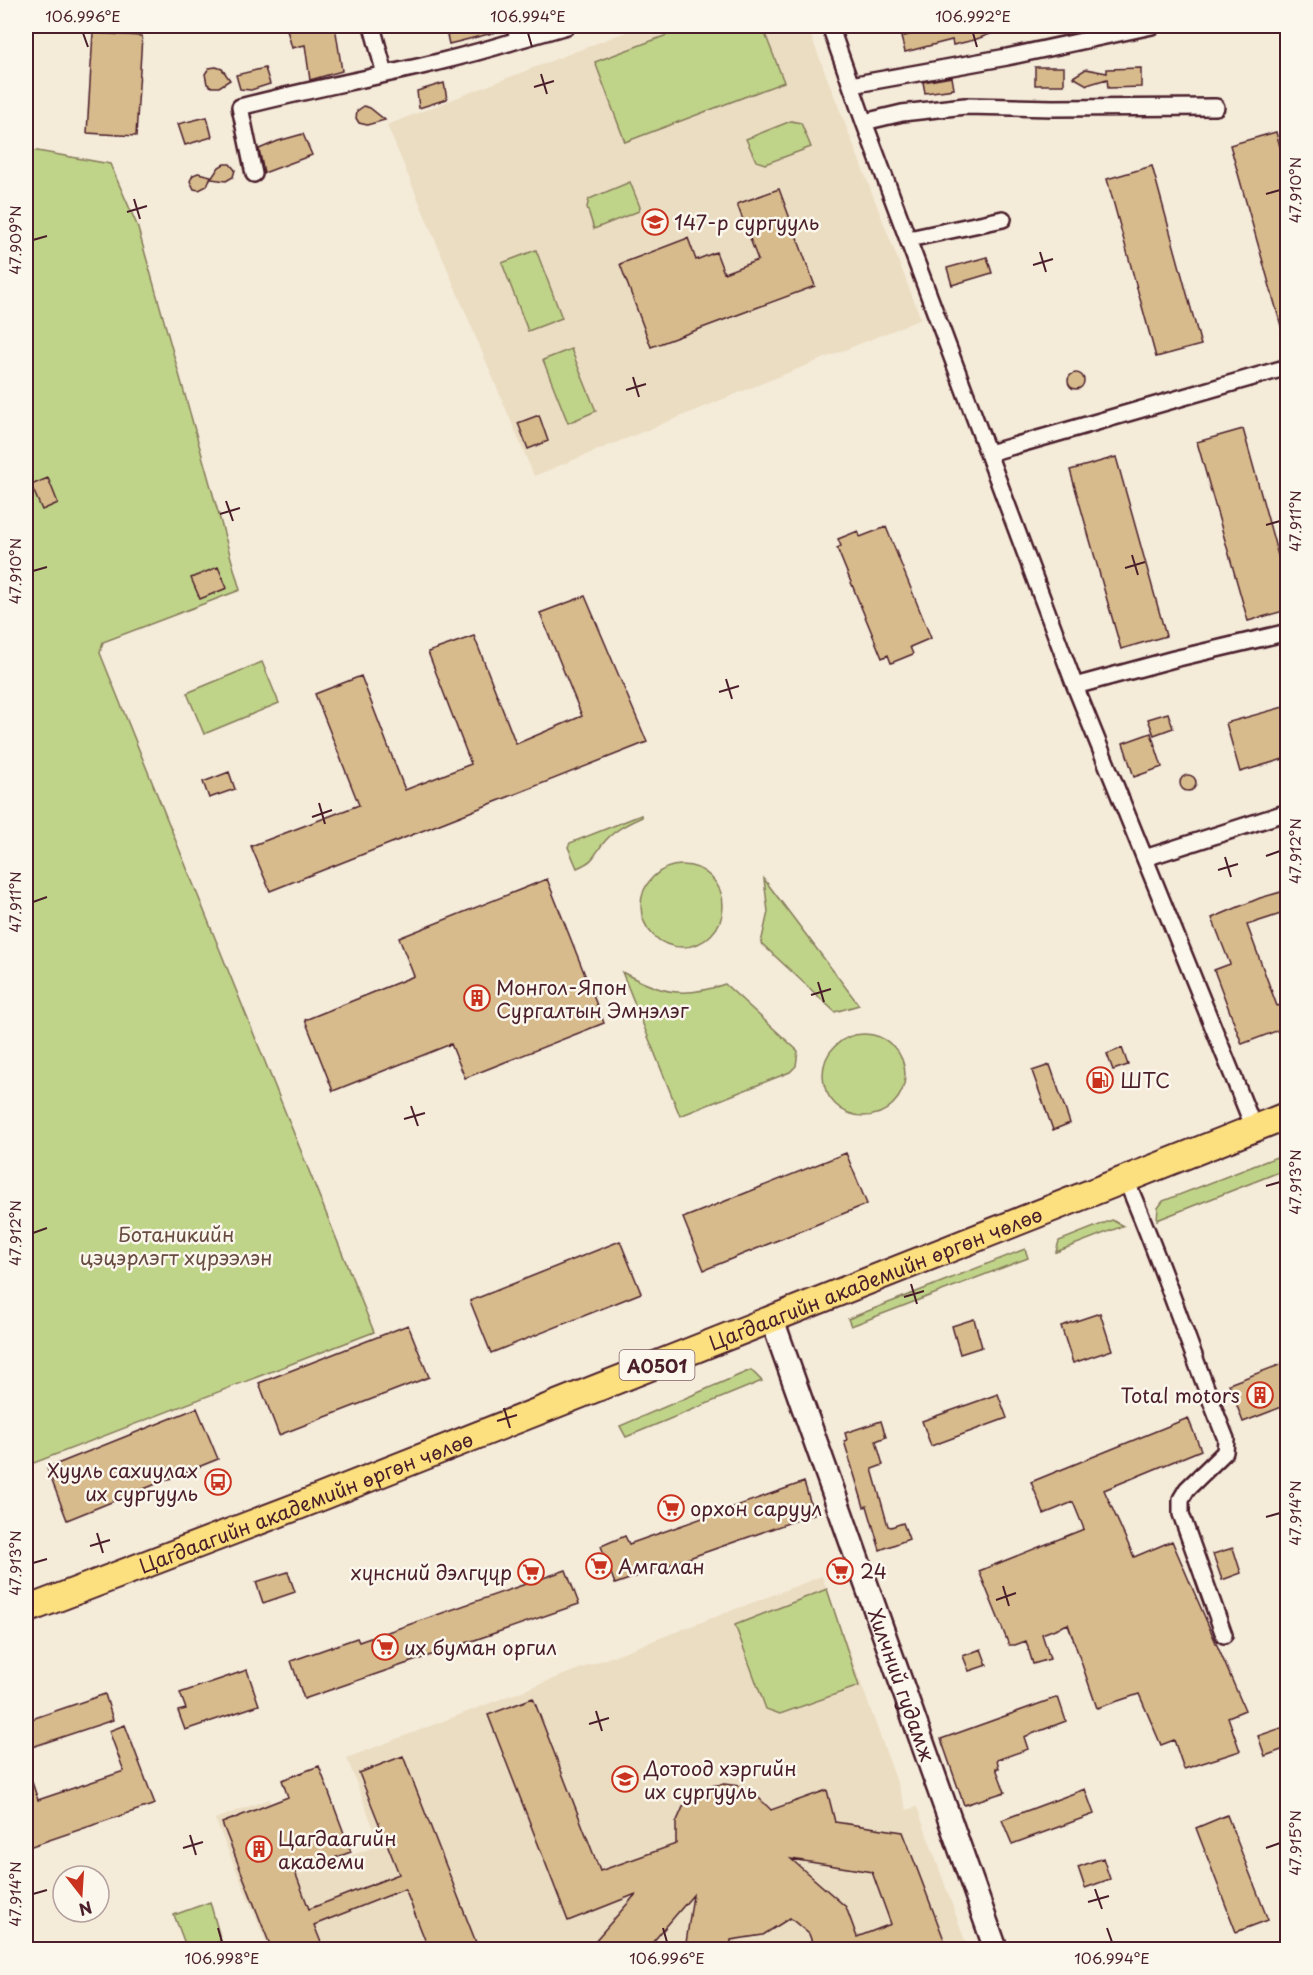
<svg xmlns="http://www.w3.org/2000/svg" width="1313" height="1975" viewBox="0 0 1313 1975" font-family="'Playpen Sans',sans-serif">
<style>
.built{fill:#ebddc2}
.green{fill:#c0d489;stroke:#857a5a;stroke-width:1.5}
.building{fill:#d7bb8c;stroke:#4a1f2b;stroke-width:1.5;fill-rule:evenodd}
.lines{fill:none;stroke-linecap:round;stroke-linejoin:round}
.minor-casing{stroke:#4a1f2b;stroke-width:20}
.secondary-casing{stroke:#4a1f2b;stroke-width:27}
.trunk-casing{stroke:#4a1f2b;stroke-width:30}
.minor{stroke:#fbf7ec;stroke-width:15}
.secondary{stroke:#fbf7ec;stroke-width:22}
.trunk{stroke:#fce080;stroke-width:26}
.ticks{fill:none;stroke:#4a1f2b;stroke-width:2}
.labels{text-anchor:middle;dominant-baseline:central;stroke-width:5;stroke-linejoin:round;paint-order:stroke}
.shield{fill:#fbf7ec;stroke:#7f6065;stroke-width:1.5}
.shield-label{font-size:18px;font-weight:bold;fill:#4a1f2b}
.poi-label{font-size:20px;fill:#4a1f2b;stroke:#fbf7ec;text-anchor:start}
.park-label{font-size:20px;fill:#684c42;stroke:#fbf7ec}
.street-label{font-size:20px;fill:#4a1f2b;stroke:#fbf7ec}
.neatline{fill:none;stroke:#4a1f2b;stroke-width:2}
.ticks-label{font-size:15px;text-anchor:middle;fill:#4a1f2b}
</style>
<rect width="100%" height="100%" fill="#f4ebd9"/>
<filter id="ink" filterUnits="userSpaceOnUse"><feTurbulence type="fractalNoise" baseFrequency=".0167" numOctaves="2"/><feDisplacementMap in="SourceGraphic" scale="12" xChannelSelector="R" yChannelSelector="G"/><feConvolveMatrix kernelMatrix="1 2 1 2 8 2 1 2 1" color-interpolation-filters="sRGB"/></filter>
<g filter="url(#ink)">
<!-- built -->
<path class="built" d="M641,26H807L921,319L534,476L387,125Z
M822,1576L907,1810L917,1807L968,1949H269L215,1819L269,1799L300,1874L380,1845L347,1758Z"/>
<!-- green -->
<path class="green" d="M691,26H762L784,82L625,142L595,62Z
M791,121L801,123L811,147L765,164L756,161L746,139Z
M26,149L110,164L137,225L240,590L103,642L100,653L374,1332L26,1466Z
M630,182L640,207L639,211L594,229L587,207L589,199Z
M536,250L562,318L528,331L502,263Z
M571,349L596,411L568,423L543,360Z
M262,662L279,703L204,734L187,693Z
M641,815L642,817C629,823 616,829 606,840C592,855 598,859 577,868L568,847L570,843Z
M641 906a41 41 0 1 1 82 0a41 41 0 1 1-82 0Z
M764,879L859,1005L835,1012L761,943L768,912Z
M622,972C660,993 683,999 725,984L798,1051L796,1066L790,1072L680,1116Z
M823 1075a41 41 0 1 1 82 0a41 41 0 1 1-82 0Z
M1287,1153V1169L1157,1220L1158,1208L1163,1201Z
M1112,1220L1123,1226L1056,1252L1059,1241Z
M1025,1249L1028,1258L851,1326L848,1319Z
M751,1370L762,1381L626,1437L620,1426Z
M827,1589L859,1686L780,1714L766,1709L735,1625Z
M210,1902L221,1941L198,1949H187L174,1915Z"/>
<!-- building -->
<path class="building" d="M286,26H335L342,71L310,80L305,45L292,48Z
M445,26H500L501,31L449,44Z
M943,26H1004V29L974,40L953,45L952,40L905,52L901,37Z
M93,33L142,36L136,136L87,133Z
M216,67L222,69L230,80L219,87H212L207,84L205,74L209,68Z
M1035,67H1064V85H1035Z
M265,68L270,84L251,90L240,89L236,75Z
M1141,68V87L1108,88L1107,79L1087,85L1073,77L1086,69L1107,73V69Z
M952,77L954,89L925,93L923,82Z
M444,83L447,99L419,108L417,91Z
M364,106L370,108L385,120L367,125L359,123L356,118L357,111Z
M207,117L212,137L185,145L178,124Z
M1276,132L1287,172V332L1283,333L1230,145Z
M303,134L312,155L264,173L259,149L278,141Z
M224,164H230L235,170L233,177L226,181L211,179L219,167Z
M1152,166L1201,345L1156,357L1107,179Z
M198,173L211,176L207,186L199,190L194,189L190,181L193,175Z
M779,189L815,286L651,347L620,264L688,238L696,260L716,252L724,273L758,260L737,204Z
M987,257L992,273L952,285L947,268Z
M1068 381a8 8 0 1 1 16 0a8 8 0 1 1-16 0Z
M539,415L548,441L528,449L518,423Z
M1243,429L1287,588V610L1248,621L1197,442Z
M1116,457L1166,636L1121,649L1070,470Z
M48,478L58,503L42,510L31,485Z
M886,527L931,638L910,647L913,654L891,663L888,655L882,658L837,548L841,546L838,539L858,531L860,537Z
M218,567L227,588L200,599L191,578Z
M585,596L647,742L270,891L251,846L359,805L315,694L361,676L405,790L471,764L428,652L474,636L516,744L582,716L540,613Z
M1287,706V758L1240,772L1226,723Z
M1168,713L1173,728L1154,735L1148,719Z
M1151,733L1162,767L1134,777L1123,743Z
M229,772L235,789L209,798L203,782Z
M1180 783a8 8 0 1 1 16 0a8 8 0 1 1-16 0Z
M547,879L604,1023L465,1078L451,1044L333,1091L305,1020L414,976L399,938Z
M1281,892L1287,912L1247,925L1277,1006L1287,1003V1027L1242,1044L1214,970L1230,964L1212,918L1260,898Z
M1122,1048L1128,1065L1113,1070L1107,1054Z
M1050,1065L1070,1123L1053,1130L1032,1071Z
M846,1153L867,1204L704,1270L683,1218Z
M620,1241L641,1293L491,1353L470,1301Z
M1100,1313L1112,1350L1073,1363L1061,1326Z
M974,1319L982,1347L960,1354L952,1326Z
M408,1325L429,1377L279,1435L259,1383Z
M1287,1362V1405L1243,1422L1229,1384Z
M998,1394L1007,1418L931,1446L922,1421Z
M197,1408L218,1459L67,1520L47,1468Z
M1188,1418L1201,1450L1104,1490L1134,1557L1172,1541L1245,1710L1228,1717L1240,1751L1184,1769L1174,1740L1161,1745L1139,1694L1097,1708L1068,1624L1042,1634L1050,1659L1033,1664L1026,1641L1015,1645H1009L979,1571L1084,1529L1073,1502L1044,1514L1031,1482Z
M881,1421L886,1437L876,1441L883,1465L872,1469L888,1526L891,1527L903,1523L909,1539L880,1550L867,1506L864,1507L844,1441L847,1440L845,1433Z
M804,1482L814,1514L615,1584L601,1546L625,1536L629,1544Z
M1233,1548L1241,1573L1222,1580L1213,1554Z
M566,1570L579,1604L304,1699L291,1661L357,1638L359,1642Z
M288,1572L295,1592L263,1603L256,1582Z
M981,1649L987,1665L969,1671L963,1656Z
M247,1670L259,1705L185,1730L178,1711L186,1709L180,1693Z
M105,1694L113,1720L26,1749V1721Z
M1058,1697L1066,1721L1024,1737L1028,1749L997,1760L999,1768H996L1005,1792L964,1805L941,1739Z
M533,1698L600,1871L676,1844V1823L683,1807L694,1794L709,1786L724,1784L740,1786L754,1793L771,1810L827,1790L835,1822L903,1832L948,1950H815L809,1934L790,1918L763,1935L731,1940L730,1950H685L693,1895L646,1950H587L636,1894L568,1921L488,1715ZM791,1859L872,1872L891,1924L857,1937L846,1907Z
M125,1725L155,1804L26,1848V1770H28L38,1800L124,1771L109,1731Z
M1287,1726V1748L1265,1756L1258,1736Z
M403,1756L479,1950H429L405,1889L314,1925L324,1950H272L222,1823L288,1797L282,1780L319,1766L351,1852L295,1872L309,1909L399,1874L359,1773Z
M1085,1789L1094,1814L1012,1844L1002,1820Z
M1227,1815L1268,1920L1236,1932L1196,1828Z
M1103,1858L1110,1879L1085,1888L1078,1867Z"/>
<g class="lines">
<!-- minor casing -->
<g class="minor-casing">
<path id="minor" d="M372,26L385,74
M515,26L518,40L567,26
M830,26L864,122L1075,686L1254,1128
M851,85L1007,57L1152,26
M864,122L902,113L965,106L1053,108L1216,107
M254,174L240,107C332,83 427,69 518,40
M909,239L1003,219
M989,453L1288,367
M1075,686L1174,659L1288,632
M1145,858L1288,812
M1126,1180C1163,1265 1191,1353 1226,1439L1225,1452L1187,1489L1181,1499V1514L1224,1635"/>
</g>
<!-- secondary casing -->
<g class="secondary-casing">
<g id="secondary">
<path id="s1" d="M772,1319L996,1950"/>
</g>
</g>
<!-- trunk casing -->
<g class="trunk-casing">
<g id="trunk">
<path id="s2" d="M26,1610L301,1505L1288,1115"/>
</g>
</g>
<!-- minor -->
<use href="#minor" class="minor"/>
<!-- secondary -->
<use href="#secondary" class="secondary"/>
<!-- trunk -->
<use href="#trunk" class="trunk"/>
</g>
</g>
<!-- ticks -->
<path class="ticks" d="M83,33L88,47M528,33L532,47M973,33L977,47M541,74L547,94M534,87L554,81M1266,194L1280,190M134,199L140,219M127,212L147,206M33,240L47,236M1040,252L1046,272M1033,265L1053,259M633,377L639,397M626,390L646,384M226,501L233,521M220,514L240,508M1266,525L1280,521M1132,555L1138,575M1125,568L1145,562M33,571L47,567M726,679L732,699M719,692L739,686M319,803L325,824M312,817L332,810M1266,856L1280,851M1225,857L1231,877M1218,870L1238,864M33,902L47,897M818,982L824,1002M811,995L831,989M411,1106L418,1126M404,1119L425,1113M1266,1186L1280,1182M33,1233L47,1228M911,1284L917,1304M904,1297L924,1291M504,1408L510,1428M497,1421L517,1415M1266,1517L1280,1513M97,1533L103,1553M90,1546L110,1540M33,1563L47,1559M1003,1586L1009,1606M996,1600L1016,1593M596,1711L602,1731M589,1724L609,1718M190,1835L196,1855M183,1848L203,1842M1266,1848L1280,1843M1095,1889L1102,1909M33,1894L47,1890M1088,1902L1109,1896M218,1928L222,1942M663,1928L667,1942M1107,1928L1112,1942"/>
<!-- icons -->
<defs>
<g id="school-ring" transform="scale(1.35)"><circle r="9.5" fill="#fbf7ec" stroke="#c8321e" stroke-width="1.5"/><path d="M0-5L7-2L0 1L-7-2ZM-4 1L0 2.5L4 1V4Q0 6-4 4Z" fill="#c8321e"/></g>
<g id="building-ring" transform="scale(1.35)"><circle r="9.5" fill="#fbf7ec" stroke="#c8321e" stroke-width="1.5"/><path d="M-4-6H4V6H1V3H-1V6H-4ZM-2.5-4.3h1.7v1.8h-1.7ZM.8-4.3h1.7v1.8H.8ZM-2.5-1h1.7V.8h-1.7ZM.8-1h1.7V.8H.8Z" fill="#c8321e"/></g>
<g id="fuel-ring" transform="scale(1.35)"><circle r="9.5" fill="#fbf7ec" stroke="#c8321e" stroke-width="1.5"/><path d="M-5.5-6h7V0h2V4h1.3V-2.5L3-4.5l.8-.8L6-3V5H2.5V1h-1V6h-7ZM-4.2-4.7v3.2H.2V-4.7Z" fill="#c8321e"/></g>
<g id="bus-ring" transform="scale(1.35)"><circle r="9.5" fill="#fbf7ec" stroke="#c8321e" stroke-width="1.5"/><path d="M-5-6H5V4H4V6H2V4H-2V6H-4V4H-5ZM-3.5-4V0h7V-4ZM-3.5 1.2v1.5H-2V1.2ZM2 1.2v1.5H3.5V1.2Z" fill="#c8321e"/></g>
<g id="supermarket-ring" transform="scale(1.35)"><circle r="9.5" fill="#fbf7ec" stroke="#c8321e" stroke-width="1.5"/><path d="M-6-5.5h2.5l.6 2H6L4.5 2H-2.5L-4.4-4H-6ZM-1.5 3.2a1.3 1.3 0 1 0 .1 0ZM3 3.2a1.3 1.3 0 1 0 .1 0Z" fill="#c8321e"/></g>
<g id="university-ring" transform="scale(1.35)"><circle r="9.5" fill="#fbf7ec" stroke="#c8321e" stroke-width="1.5"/><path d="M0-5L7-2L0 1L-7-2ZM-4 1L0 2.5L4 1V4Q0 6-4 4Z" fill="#c8321e"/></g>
</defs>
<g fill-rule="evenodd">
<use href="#school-ring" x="655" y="222"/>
<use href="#building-ring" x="477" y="998"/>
<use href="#fuel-ring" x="1100" y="1080"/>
<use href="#building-ring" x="1260" y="1395"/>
<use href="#bus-ring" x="218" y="1482"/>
<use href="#supermarket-ring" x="671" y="1508"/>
<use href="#supermarket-ring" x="599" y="1566"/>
<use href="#supermarket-ring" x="840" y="1571"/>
<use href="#supermarket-ring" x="531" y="1572"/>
<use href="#supermarket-ring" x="385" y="1647"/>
<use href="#university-ring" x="625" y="1779"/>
<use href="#building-ring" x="259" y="1849"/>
</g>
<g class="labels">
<!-- shield labels -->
<rect class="shield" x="619.5" y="1350" width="75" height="30" rx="4.5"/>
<g class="shield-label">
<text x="657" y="1365">A0501</text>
</g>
<!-- poi labels -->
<g class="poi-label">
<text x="674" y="222">147-р сургууль</text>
<text x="496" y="987">Монгол-Япон<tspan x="496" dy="23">Сургалтын Эмнэлэг</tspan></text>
<text x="1120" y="1080">ШТС</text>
<text x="1240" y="1395" text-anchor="end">Total motors</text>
<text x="198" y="1470" text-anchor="end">Хууль сахиулах<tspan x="198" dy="23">их сургууль</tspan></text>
<text x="690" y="1508">орхон саруул</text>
<text x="618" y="1566">Амгалан</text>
<text x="860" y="1571">24</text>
<text x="512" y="1572" text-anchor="end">хүнсний дэлгүүр</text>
<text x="404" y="1647">их буман оргил</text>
<text x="644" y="1768">Дотоод хэргийн<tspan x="644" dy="23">их сургууль</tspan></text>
<text x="278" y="1838">Цагдаагийн<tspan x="278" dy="23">академи</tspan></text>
</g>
<!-- park labels -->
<g class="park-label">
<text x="176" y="1234">Ботаникийн<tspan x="176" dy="23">цэцэрлэгт хүрээлэн</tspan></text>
</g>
<!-- street labels -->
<g class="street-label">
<text stroke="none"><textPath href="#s2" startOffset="912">Цагдаагийн академийн өргөн чөлөө</textPath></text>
<text stroke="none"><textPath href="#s2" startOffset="300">Цагдаагийн академийн өргөн чөлөө</textPath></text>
<text stroke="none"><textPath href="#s1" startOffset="388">Хилчний гудамж</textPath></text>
</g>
</g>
<!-- margin -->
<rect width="1313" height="1975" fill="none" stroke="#fbf7ec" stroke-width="66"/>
<!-- north arrow -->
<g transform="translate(81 1894) rotate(163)"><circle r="28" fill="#fbf7ec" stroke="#b4a19f" stroke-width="1.5"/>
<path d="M0-4.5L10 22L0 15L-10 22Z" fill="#c8321e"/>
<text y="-9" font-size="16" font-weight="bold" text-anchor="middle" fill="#4a1f2b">N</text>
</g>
<rect x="33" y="33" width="1247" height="1909" class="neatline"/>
<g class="ticks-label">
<text x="83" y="22">106.996°E</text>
<text x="528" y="22">106.994°E</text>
<text x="973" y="22">106.992°E</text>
<text transform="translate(1296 190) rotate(-90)" y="5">47.910°N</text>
<text transform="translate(16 240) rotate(-90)" y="5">47.909°N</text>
<text transform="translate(1296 521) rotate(-90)" y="5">47.911°N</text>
<text transform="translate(16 571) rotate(-90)" y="5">47.910°N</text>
<text transform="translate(1296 851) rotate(-90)" y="5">47.912°N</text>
<text transform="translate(16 902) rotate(-90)" y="5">47.911°N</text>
<text transform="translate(1296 1182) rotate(-90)" y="5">47.913°N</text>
<text transform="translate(16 1233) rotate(-90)" y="5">47.912°N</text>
<text transform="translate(1296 1513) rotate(-90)" y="5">47.914°N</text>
<text transform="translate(16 1563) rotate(-90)" y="5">47.913°N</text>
<text transform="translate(1296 1843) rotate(-90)" y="5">47.915°N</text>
<text transform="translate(16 1894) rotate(-90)" y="5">47.914°N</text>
<text x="222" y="1964">106.998°E</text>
<text x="667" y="1964">106.996°E</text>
<text x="1112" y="1964">106.994°E</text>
</g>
</svg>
